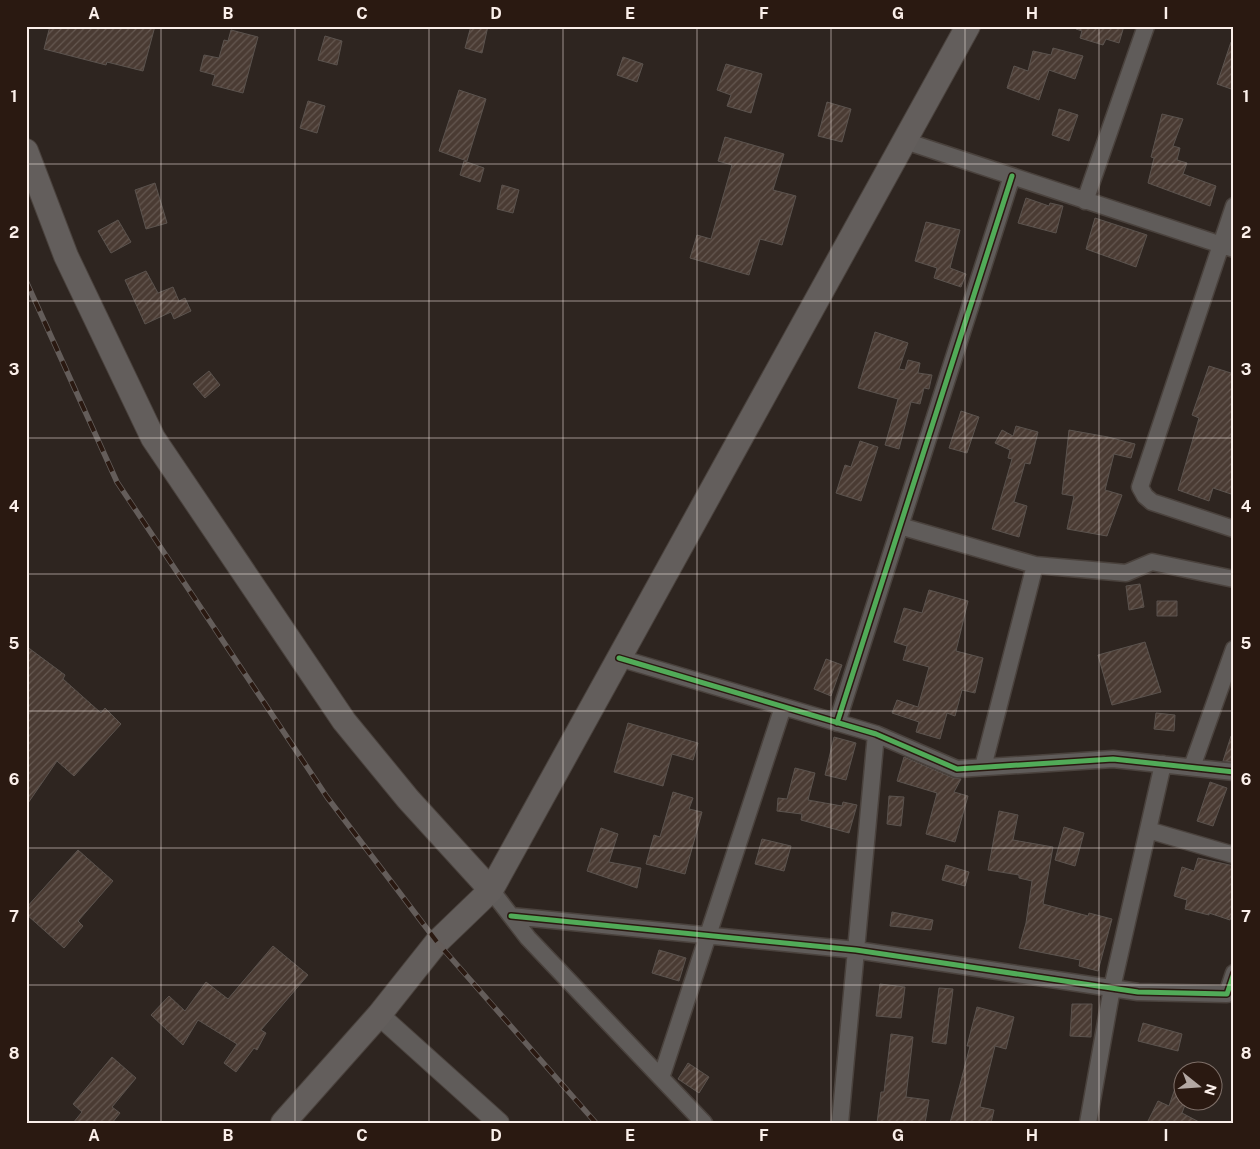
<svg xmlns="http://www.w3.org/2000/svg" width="1260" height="1149" viewBox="0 0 1260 1149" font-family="'Public Sans',sans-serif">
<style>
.building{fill:url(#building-hatch);stroke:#5b534e}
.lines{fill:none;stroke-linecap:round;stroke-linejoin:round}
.minor-casing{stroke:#4a423d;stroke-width:19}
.tertiary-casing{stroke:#4a423d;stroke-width:22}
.secondary-casing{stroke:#4a423d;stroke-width:26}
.minor{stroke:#605c5a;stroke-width:16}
.tertiary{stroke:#605c5a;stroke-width:20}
.secondary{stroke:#635e5c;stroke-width:24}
.rail-casing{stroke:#645d5a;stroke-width:5.5}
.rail{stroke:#2a1911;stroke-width:4;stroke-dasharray:11;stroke-linecap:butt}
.cycleway-casing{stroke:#2a1911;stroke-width:8}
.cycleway{stroke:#51ab58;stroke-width:5}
.grid{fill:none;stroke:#fbefea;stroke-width:1;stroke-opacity:0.55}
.neatline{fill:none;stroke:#fbefea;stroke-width:2}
.grid-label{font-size:16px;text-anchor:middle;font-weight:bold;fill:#fbefea}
</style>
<defs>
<pattern id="building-hatch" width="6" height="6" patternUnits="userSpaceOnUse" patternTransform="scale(1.25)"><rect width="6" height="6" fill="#4a3b33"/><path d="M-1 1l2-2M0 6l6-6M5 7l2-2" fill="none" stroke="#655851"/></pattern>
</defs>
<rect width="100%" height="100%" fill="#2e2520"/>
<!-- building -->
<path class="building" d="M50,26H155L143,71L107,62L106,65L44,49Z
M471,26H488L482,53L465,48Z
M1077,26H1124L1119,43L1106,39L1103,45L1080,38L1082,31L1076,29Z
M231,30L258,37L243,93L212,85L215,75L200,71L204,55L219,58L224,40L228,41Z
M325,36L342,41L337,65L318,60Z
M1231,42H1234V90L1217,84Z
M1053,48L1083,56L1075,79L1049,70L1039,100L1007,88L1014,66L1028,71L1033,51L1051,55Z
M623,57L643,64L637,82L617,75Z
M726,64L762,74L751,113L727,106L731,95L717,90Z
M459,90L486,99L467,161L439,151Z
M308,101L325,106L317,133L300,128Z
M827,102L851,109L842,142L818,136Z
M1059,109L1078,115L1069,141L1052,135Z
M1162,114L1183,119L1173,146L1180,148L1177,160L1187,163L1183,174L1216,186L1210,206L1148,183L1154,158L1151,157Z
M725,137L784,154L773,190L796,196L782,245L760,239L749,275L690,258L697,235L711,239L732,165L718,161Z
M464,161L484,168L480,182L460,175Z
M155,183L167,223L146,229L135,190Z
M502,185L519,190L513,213L497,209Z
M1026,198L1049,206L1050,203L1063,206L1056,233L1018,223Z
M1095,218L1147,235L1136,267L1086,249Z
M118,220L131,242L111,253L98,231Z
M926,222L960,230L950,268L966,274L961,287L934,278L937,268L915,261Z
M146,271L158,293L173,287L179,301L185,298L191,311L174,319L171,312L145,324L125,280Z
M875,332L908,343L899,369L905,370L908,360L920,363L918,373L932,375L929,389L924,388L920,404L911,402L899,449L885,445L898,399L858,388Z
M1209,366L1234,374V495L1213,488L1209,501L1178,490L1199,418L1192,415Z
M209,371L220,385L205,398L193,384Z
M961,411L979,417L967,453L949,448Z
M1016,426L1038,432L1030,464L1025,463L1014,502L1027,506L1019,537L992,529L1012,459L1008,458L1010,450L995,443L1002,430L1013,436Z
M1069,430L1108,437L1135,444L1131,458L1114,454L1105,490L1122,495L1107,536L1067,529L1074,496L1062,494Z
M860,441L878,447L861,501L836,493L845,465L851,467Z
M1140,584L1144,607L1129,610L1126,586Z
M929,590L968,601L956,651L983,658L975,693L962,690L955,716L947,713L940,739L916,732L919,722L892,713L897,700L918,707L929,667L903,660L907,646L894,642L904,608L922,613Z
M1157,601H1177V616H1157Z
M1145,642L1161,692L1112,705L1098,655Z
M26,646L65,675L63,679L101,713L105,708L121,724L74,776L57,761L26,806Z
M826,659L842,665L831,696L814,689Z
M1156,713L1175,715L1174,731L1154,729Z
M628,723L698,743L693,760L672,754L663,786L614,772Z
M1231,736H1234V762L1223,761Z
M834,737L856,743L846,780L825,775Z
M904,757L953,778L961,779L954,792L968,796L955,842L926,834L937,793L897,781Z
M795,768L815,773L808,800L842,806L843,802L857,805L849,833L801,820L802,814L777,811L778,798L787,799Z
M1210,782L1227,788L1213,826L1197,821Z
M673,792L693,798L689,809L702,812L685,874L646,864L654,835L660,837Z
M889,796L904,797L901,826L887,824Z
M999,811L1018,815L1013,840L1053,847L1043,904L1088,916L1089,913L1112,919L1098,971L1079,966L1080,960L1019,948L1026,923L1032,881L1019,878V875L988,870Z
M1064,827L1084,833L1075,866L1055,860Z
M601,828L618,834L609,862L641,868L637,888L587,871Z
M762,839L791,846L784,871L755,864Z
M78,850L113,881L78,921L83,926L64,948L26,914V908Z
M1198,858L1234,866V908L1230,920L1209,913V915L1185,909L1187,900L1174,896L1182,867L1194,871Z
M946,865L969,872L965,886L942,880Z
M892,912L933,920L931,930L890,926Z
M273,946L308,975L261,1030L266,1033L257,1050L254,1048L236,1072L224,1063L237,1044L198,1020L183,1045L151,1015L169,996L185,1011L206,982L228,999Z
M659,950L686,958L679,981L652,973Z
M880,984L905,987L901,1018L876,1016Z
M939,988L953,989L946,1044L932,1042Z
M1072,1004H1092L1091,1037L1070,1036Z
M977,1007L1014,1017L1006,1049L995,1046L980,1107L994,1110L991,1123H950L970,1046H967Z
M1143,1023L1182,1034L1178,1051L1138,1041Z
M891,1034L913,1037L906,1097L929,1100L925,1123H877L881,1092H884Z
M112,1057L136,1078L112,1107L120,1113L112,1123H73L82,1112L73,1104Z
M688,1063L709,1077L699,1093L678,1079Z
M1180,1074H1182V1102H1186L1182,1113L1201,1123H1147L1158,1101L1169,1106Z"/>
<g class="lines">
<!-- minor casing -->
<g class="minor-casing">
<path id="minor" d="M905,141L1234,249
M1085,201L1146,26
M1234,206L1140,487L1145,496L1152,502L1234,529
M900,526L1035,565L983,767
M1035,565L1126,573L1152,562L1234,579
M619,658L876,734L957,769L1113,759L1234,772
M837,723L1012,176
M1192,767L1234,649
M1148,830L1234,855
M491,890L528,938L704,1123
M511,916L856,950L1138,992L1227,994L1234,973
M661,1078L783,707
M840,1123L876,734
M1088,1123L1112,988L1163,764"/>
</g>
<!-- tertiary casing -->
<g class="tertiary-casing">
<path id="tertiary" d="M379,1015L499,1123"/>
</g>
<!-- secondary casing -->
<g class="secondary-casing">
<path id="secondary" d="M26,151L66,256L153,438L344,721L408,799L491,890
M283,1123L379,1015L437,942L491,890L968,26"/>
</g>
<!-- minor -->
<use href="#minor" class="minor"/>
<!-- tertiary -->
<use href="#tertiary" class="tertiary"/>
<!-- secondary -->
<use href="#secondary" class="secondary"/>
<!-- rail casing -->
<g class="rail-casing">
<path id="rail" d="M26,281L117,482L327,797L437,942L596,1123"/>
</g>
<!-- rail -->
<use href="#rail" class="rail"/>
<!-- cycleway casing -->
<g class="cycleway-casing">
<path id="cycleway" d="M619,658L876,734L957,769L1113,759L1234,772
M837,723L1012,176
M511,916L856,950L1138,992L1227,994L1234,973"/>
</g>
<!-- cycleway -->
<use href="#cycleway" class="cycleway"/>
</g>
<!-- grid -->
<path class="grid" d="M161,26V1123M295,26V1123M429,26V1123M563,26V1123M697,26V1123M831,26V1123M965,26V1123M1099,26V1123M26,164H1234M26,301H1234M26,438H1234M26,574H1234M26,711H1234M26,848H1234M26,985H1234"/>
<!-- border -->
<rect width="1260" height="1149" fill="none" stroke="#2a1911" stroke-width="55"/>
<!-- north arrow -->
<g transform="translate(1198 1086) rotate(107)"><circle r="24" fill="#2a1911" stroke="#7e6f68"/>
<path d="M0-4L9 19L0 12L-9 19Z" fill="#b3a8a3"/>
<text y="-8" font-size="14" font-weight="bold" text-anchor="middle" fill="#fbefea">N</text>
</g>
<rect x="28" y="28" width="1204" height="1094" class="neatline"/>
<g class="grid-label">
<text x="94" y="19">A</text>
<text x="228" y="19">B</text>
<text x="362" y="19">C</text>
<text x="496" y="19">D</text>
<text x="630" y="19">E</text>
<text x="764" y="19">F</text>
<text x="898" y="19">G</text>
<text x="1032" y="19">H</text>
<text x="1166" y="19">I</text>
<text x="14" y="102">1</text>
<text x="1246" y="102">1</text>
<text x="14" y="238">2</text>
<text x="1246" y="238">2</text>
<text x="14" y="375">3</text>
<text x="1246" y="375">3</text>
<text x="14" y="512">4</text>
<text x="1246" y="512">4</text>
<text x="14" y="649">5</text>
<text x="1246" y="649">5</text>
<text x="14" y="785">6</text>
<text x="1246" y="785">6</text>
<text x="14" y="922">7</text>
<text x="1246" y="922">7</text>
<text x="14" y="1059">8</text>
<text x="1246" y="1059">8</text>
<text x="94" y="1141">A</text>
<text x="228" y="1141">B</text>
<text x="362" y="1141">C</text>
<text x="496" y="1141">D</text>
<text x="630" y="1141">E</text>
<text x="764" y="1141">F</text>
<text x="898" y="1141">G</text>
<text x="1032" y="1141">H</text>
<text x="1166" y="1141">I</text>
</g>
</svg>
